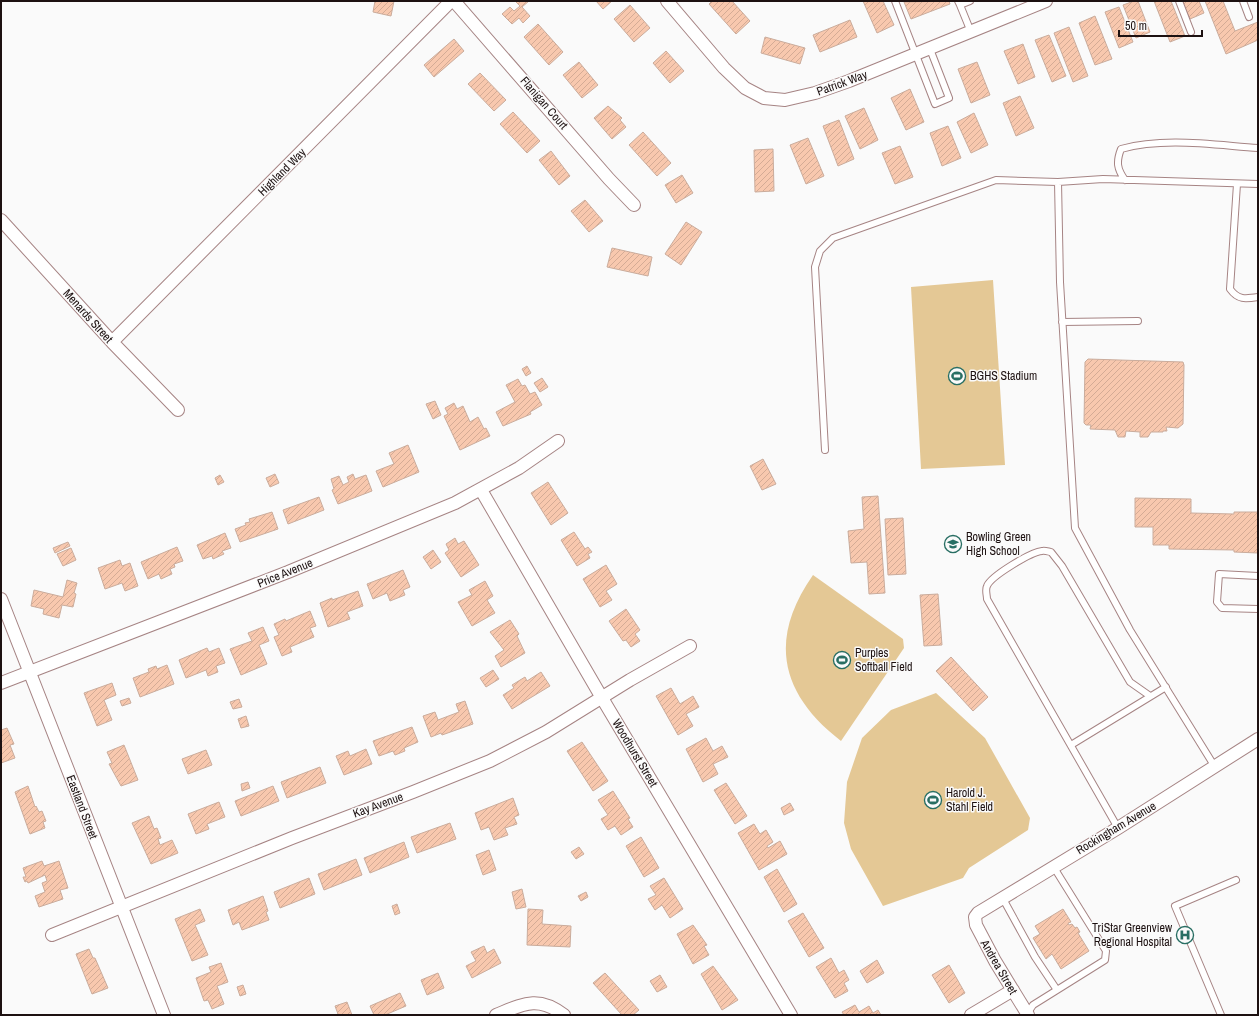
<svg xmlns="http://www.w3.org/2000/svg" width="1259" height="1016" viewBox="0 0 1259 1016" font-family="'Archivo Narrow',sans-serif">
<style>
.grass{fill:#e4c895}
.building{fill:url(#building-hatch);stroke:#caac9c}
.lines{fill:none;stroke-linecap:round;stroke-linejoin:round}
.lane-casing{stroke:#a68484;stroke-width:8}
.street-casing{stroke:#a68484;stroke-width:14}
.lane{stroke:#fff;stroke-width:6}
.street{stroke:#fff;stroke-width:12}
.labels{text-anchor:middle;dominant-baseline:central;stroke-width:3;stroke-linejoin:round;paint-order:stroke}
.street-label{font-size:12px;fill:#1d1111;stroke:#fafafa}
.poi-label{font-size:12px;fill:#1d1111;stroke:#fafafa;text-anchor:start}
</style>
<defs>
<pattern id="building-hatch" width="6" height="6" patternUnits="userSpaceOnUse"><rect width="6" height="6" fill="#f8c8ae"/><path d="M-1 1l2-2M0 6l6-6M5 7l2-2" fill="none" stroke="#d4ab95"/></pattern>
</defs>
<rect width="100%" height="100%" fill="#fafafa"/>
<!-- grass -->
<path class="grass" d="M993,280L1005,465L921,469L911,287Z
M813,575L903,639L904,648L841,741C780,694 768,639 813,575Z
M936,693L985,738L1030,818L1028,830L969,868L963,878L883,906L851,849L844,823L847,782L862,738L891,710Z"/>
<!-- building -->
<path class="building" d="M375,1H394L391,16L373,12Z
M515,1H529L522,7L530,16L523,23L519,18L512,24L502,14L510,7L514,11L520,6Z
M596,1H612L603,9Z
M712,1H732L750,21L736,34L709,4Z
M863,1H883L894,25L877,33Z
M949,1L950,4L911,19L904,2Z
M1134,1H1138L1150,32L1136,38L1123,5Z
M1154,1H1171L1185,36L1170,42Z
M1182,1H1199L1204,13L1190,19Z
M1205,1H1223L1235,31L1258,22V40L1226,54Z
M630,5L650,28L634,42L614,19Z
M1119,7L1133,42L1119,48L1105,12Z
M1095,16L1112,59L1095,65L1079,23Z
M850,20L857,37L820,52L813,35Z
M538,24L563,52L549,65L524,37Z
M1069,27L1088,76L1073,82L1054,33Z
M1049,35L1066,76L1052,82L1035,40Z
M765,37L805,48L800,64L761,53Z
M454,39L464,51L434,77L424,65Z
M1023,44L1035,77L1018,84L1004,51Z
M666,51L684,71L670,83L653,63Z
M579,62L598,85L582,98L563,75Z
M977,62L990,95L971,103L958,69Z
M480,73L506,100L494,111L468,84Z
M910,89L924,122L906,130L891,98Z
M1020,96L1034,128L1016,136L1003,103Z
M608,106L622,118L620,120L626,127L612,139L594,118Z
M864,108L878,140L860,149L845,116Z
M513,112L540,141L527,153L500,124Z
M974,113L988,145L971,153L957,122Z
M839,120L854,159L838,166L823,126Z
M948,126L961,158L942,166L930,133Z
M643,132L671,163L657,176L629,145Z
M808,138L824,176L806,184L790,145Z
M900,146L913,177L895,184L882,153Z
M773,149L774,191L755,192L754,150Z
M551,151L570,176L559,185L539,160Z
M682,175L693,193L676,203L665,185Z
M585,200L603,221L589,232L571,211Z
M686,222L702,232L681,265L665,254Z
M612,248L652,257L648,276L607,267Z
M1088,359L1183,362L1184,365L1183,424L1178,428L1166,427L1167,431H1163V432H1151L1148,437H1140V432L1126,431L1125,437H1118L1115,430L1090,429L1091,425H1086L1084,423L1085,362Z
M527,366L531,373L526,376L522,369Z
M542,378L548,387L540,392L534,383Z
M518,379L522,386L525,385L530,394L535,392L542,405L530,412L531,414L503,426L496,412L515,402L506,385Z
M435,401L441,415L433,419L426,404Z
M454,403L457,409L463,406L470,422L478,417L484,429L486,428L490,436L460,450L444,416L448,414L445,408Z
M408,445L419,472L383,487L376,471L394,464L389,453Z
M763,459L776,484L762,490L750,466Z
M275,474L279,483L270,487L266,478Z
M353,474L355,479L366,475L372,491L338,504L332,490L334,489L331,479L339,476L343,485L349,482L347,477Z
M220,475L224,482L218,485L215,478Z
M548,482L568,513L551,525L531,493Z
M878,496L885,593L869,594L867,562L851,563L848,531L864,529L862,497Z
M319,497L324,510L288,524L283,510Z
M1135,498L1191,499V513L1234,514V512H1258V553L1234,552V550L1169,549V545H1153V527H1135Z
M272,512L278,529L240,542L235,529L246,525L245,523L250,522L249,519Z
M903,518L906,574L888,575L885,519Z
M574,532L585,549L588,547L592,552L588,554L590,558L577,566L561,540Z
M225,533L231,548L222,551L224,554L213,559L212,556L203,559L197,545Z
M455,538L458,544L464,541L479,565L461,577L445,553L449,550L446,544Z
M68,542L70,546L55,553L53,548Z
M177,547L183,561L174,564L175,567L170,569L172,574L161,579L159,574L148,579L141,562Z
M71,548L76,560L63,566L57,554Z
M433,550L441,562L431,569L423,557Z
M120,560L122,566L130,563L138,586L125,591L122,583L105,589L98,568Z
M606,565L617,584L606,591L612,600L600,607L583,579Z
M403,570L410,587L403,590L405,595L390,601L387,593L373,599L367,584Z
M67,580L77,583L74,593L76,594L73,607L62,605L59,618L43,614L44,609L31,606L34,590L63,597Z
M485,581L493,596L487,600L495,613L472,626L458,602L472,595L469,590Z
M358,591L363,606L347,612L350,619L328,627L320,603L332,598V600Z
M938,594L942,645L924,646L920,595Z
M626,609L640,630L635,634L640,641L631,647L626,640L623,641L609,621Z
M310,611L316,626L310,628L314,637L290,647L292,652L282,656L274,637L279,635L274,624L285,619L286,621Z
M510,620L519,634L517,636L525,653L501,667L495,656L504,650L490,632Z
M263,627L269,641L259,645L267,664L241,675L230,649L252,641L248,633Z
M207,648L209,652L219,648L225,663L216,666L218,672L208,676L206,670L186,678L179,660Z
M951,657L988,697L973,711L936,671Z
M167,665L174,684L140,697L133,678L149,672L148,669L156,666L157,669Z
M493,670L499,679L486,687L480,678Z
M541,672L550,686L512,709L503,695L514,688L512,685L525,677L527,681Z
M112,683L116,695L104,700L112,720L97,726L84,693Z
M671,688L680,704L693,696L699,707L686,714L693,726L678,735L656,696Z
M129,698L131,703L122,706L120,701Z
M239,699L242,707L233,709L230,702Z
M465,701L473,724L442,735L441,733L431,737L423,716L435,712L438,720L459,712L456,704Z
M246,716L249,726L241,728L238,719Z
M412,727L418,742L404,748L405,751L395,755L393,751L379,756L373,741Z
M7,728L14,744L10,745L15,758L1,763V730Z
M706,738L713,751L722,746L728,757L713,764L718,774L703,782L686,749Z
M582,742L608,781L593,791L567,751Z
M124,745L138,780L121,786L109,764L112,763L107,752Z
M366,749L372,764L344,775L336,756L348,751L350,756Z
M206,750L212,765L188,774L182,759Z
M320,767L326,783L287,798L281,782Z
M248,782L250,788L242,791L241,784Z
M726,783L747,816L735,824L714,790Z
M28,786L35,807L36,806L39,812L42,811L46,821L43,822L45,828L30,834L15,792Z
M273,786L279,801L241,816L235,801Z
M613,791L630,818L628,819L633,827L621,835L615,826L608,830L601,819L608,815L598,800Z
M513,798L519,815L514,817L517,824L505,828L508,835L494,840L489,827L481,830L475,813Z
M219,802L225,817L207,824L209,829L196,834L188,814Z
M790,803L794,810L784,815L781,808Z
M149,816L154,829L157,828L161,838L158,839L160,845L172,840L178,853L151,864L132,823Z
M450,823L456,839L417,853L411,837Z
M754,824L760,834L766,830L773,842L767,846L768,848L780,841L787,854L759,870L738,833Z
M641,837L659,868L644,877L626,846Z
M404,842L409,857L370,873L364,858Z
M579,847L584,854L576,859L571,852Z
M489,850L496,870L483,875L476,855Z
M356,859L362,875L324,890L318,874Z
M42,861L44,866L59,861L68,888L60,890L63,899L39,907L35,896L45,892L42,883L47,881L45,875L28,883L27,881L25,882L23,877H26L23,868Z
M777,869L797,904L784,912L764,877Z
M309,878L315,894L280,908L274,892Z
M664,878L683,909L670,918L662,905L655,910L648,899L656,895L650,886Z
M522,889L526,907L516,909L512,892Z
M586,892L588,897L581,901L578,896Z
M263,896L268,911L266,912L269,920L242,930L239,922L233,925L228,910Z
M397,904L400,913L395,915L392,906Z
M200,909L205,921L195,925L208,955L192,961L175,919Z
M528,909L543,910L542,924L571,926L570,947L527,945Z
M1063,909L1071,922L1068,923L1069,925L1072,924L1075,928L1077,927L1080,932L1078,933L1089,951L1061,969L1052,954L1046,959L1033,938L1040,934L1035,926Z
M803,913L824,948L809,957L788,921Z
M693,925L707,945L704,946L709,955L693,964L677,934Z
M484,946L487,953L494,949L501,963L472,978L466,966L476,961L471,952Z
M89,949L93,958H95L108,988L92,994L76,954Z
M831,958L839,973L844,970L849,980L844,983L848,991L835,998L816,967Z
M877,960L884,973L867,983L860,971Z
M221,963L228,982L217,986L224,1004L212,1009L208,1000L204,1001L196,978L211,972L209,967Z
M949,965L965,993L949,1003L932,975Z
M713,966L738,1000L722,1010L701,974Z
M438,973L444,988L427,995L421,980Z
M605,973L639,1010L633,1015H622L593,983Z
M660,975L667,987L657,992L650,981Z
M243,985L246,994L240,996L237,987Z
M400,993L406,1006L385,1015H374L370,1006Z
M347,1002L352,1015H335L338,1014L335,1006Z
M855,1005L859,1012L869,1006L873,1013L878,1010L881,1015H844L842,1012Z"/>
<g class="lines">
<!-- lane casing -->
<g class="lane-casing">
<path id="lane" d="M895,1L935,104L949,98L930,49
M958,1L960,5L970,1
M1179,1L1191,32
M1243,1L1249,17
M960,5L971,32
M1125,180C1117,169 1116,162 1121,149C1164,137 1214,145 1258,148
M1058,182L1060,282L1075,528L1130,630L1215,767
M1237,184L1230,289C1238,300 1245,299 1258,297
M1062,322L1138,321
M825,450L815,267L820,251L833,238L996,180L1058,182L1103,179L1258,184
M1258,576L1219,574L1217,602L1222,608L1258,609
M1071,745L1166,687
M1118,828L987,599C987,595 985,590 987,586C991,576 1031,552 1042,551C1045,550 1049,552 1051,552L1062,566L1130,682L1150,696
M1002,897L1035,957L1057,990
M1027,1014L1033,1005L1105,960L1106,951L1053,866
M1221,1015L1175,906L1236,880"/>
</g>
<!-- street casing -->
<g class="street-casing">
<path id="street" d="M454,1L609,179L634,205
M667,1L724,68L745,88L764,98L785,100L815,93L849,81L1046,1
M1,220L112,342L178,410
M112,342L451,1
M481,490L602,698L791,1015
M1,599L164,1015
M1,683L288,572L455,503L519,468L558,441
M52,935L292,838L413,792L490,761L546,732L630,680L690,646
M496,1015C523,1004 538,995 564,1015
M971,1015L1013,990
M1028,1015L995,961L976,925L975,917L978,913L1118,828L1258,739"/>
</g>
<!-- lane -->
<use href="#lane" class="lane"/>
<!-- street -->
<use href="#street" class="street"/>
</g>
<!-- icons -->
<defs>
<g id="stadium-ring" transform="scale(0.9)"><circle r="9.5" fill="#fafafa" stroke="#286e63" stroke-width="1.5"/><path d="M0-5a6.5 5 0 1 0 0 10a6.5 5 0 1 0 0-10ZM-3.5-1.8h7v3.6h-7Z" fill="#286e63"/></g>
<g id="school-ring" transform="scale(0.9)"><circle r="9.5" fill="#fafafa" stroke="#286e63" stroke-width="1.5"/><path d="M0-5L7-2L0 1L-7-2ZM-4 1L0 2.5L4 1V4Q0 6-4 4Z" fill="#286e63"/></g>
<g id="hospital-ring" transform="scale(0.9)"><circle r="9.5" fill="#fafafa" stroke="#286e63" stroke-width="1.5"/><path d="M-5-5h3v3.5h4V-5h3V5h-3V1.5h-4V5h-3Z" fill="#286e63"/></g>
</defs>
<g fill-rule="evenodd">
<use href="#stadium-ring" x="957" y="376"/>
<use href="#school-ring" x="953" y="544"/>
<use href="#stadium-ring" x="842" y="660"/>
<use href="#stadium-ring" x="933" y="800"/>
<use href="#hospital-ring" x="1185" y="935"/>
</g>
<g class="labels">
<!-- street labels -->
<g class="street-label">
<text transform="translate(842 83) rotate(-20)">Patrick Way</text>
<text transform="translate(544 103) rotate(49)">Flanigan Court</text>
<text transform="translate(282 172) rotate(-45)">Highland Way</text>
<text transform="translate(88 316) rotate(48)">Menards Street</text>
<text transform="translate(285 573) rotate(-22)">Price Avenue</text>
<text transform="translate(635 753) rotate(59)">Woodhurst Street</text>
<text transform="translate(378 805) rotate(-20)">Kay Avenue</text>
<text transform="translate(82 807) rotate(69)">Eastland Street</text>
<text transform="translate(1116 828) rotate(-31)">Rockingham Avenue</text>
<text transform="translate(999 967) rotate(60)">Andrea Street</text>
</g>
<!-- poi labels -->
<g class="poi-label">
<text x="970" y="376">BGHS Stadium</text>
<text x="966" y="537">Bowling Green<tspan x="966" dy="14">High School</tspan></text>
<text x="855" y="653">Purples<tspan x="855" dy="14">Softball Field</tspan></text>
<text x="946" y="793">Harold J.<tspan x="946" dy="14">Stahl Field</tspan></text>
<text x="1172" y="928" text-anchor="end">TriStar Greenview<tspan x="1172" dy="14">Regional Hospital</tspan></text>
</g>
</g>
<!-- border -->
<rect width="1259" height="1016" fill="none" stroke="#1d1111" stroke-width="4"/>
<!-- scale -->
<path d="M1119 30v6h83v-6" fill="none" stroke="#1d1111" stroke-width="2"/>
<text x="1125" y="30" font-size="12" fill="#1d1111" stroke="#fafafa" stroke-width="3" paint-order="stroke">50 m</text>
</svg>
